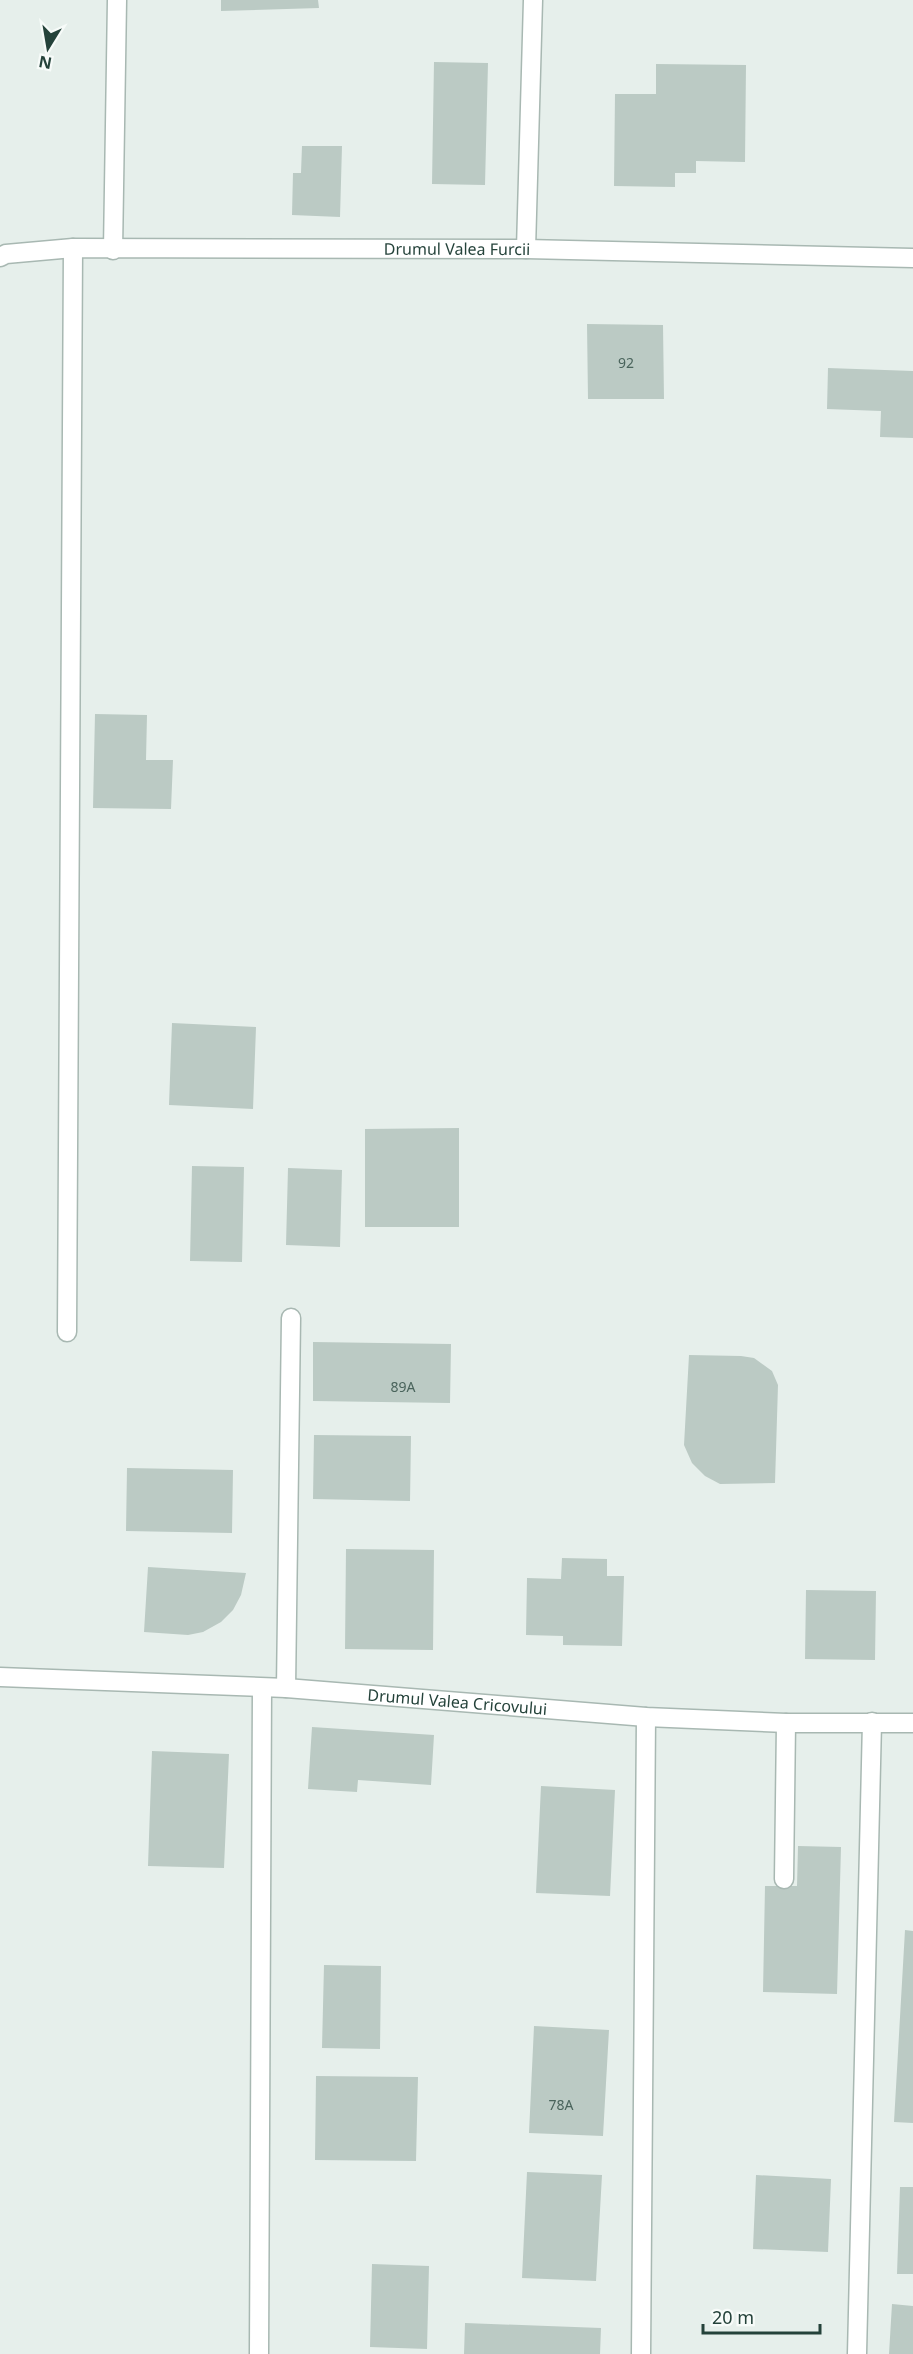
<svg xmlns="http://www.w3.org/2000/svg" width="913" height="2354" viewBox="0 0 913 2354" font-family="'Noto Sans',sans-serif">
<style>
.building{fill:#bbcac4}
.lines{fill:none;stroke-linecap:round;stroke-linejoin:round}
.minor-casing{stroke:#a8b8b2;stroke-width:21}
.minor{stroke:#fff;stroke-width:18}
.labels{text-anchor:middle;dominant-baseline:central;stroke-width:4.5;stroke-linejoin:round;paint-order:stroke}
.number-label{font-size:14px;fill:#4a645c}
.street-label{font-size:16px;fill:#24423a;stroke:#f7fbf9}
</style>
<rect width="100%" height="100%" fill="#e6efeb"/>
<!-- building -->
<path class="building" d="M221,0H318L319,8L221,11Z
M434,62L488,63L485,185L432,184Z
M656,64L746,65L745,162L696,161V173H675V187L614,186L615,94H656Z
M302,146H342L340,217L292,215L293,173H301Z
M587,324L663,325L664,399H588Z
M828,368L913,371V438L880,437L881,411L827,409Z
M95,714L147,715L146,760H173L171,809L93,808Z
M172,1023L256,1027L253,1109L169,1105Z
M459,1128V1227H365V1129Z
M192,1166L244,1167L242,1262L190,1261Z
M288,1168L342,1170L340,1247L286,1245Z
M313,1342L451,1344L450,1403L313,1401Z
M689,1355L741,1356L754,1358L772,1371L778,1385L775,1483L720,1484L705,1476L692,1463L684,1445Z
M314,1435L411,1436L410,1501L313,1499Z
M127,1468L233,1470L232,1533L126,1531Z
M346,1549L434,1550L433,1650L345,1649Z
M562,1558L607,1559V1576H624L622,1646L563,1645V1636L526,1635L527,1578L561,1579Z
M148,1567L246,1573L241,1595L233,1610L221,1622L203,1632L188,1635L144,1632Z
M806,1590L876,1591L875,1660L805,1659Z
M312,1727L434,1735L431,1785L358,1780L357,1792L308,1789Z
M152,1751L229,1754L224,1868L148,1866Z
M541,1786L615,1790L610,1896L536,1893Z
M798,1846L841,1847L837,1994L763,1992L765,1886H797Z
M905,1930L913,1931V2123L894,2122Z
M324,1965L381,1966L380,2049L322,2048Z
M534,2026L609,2030L603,2136L529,2133Z
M316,2076L418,2077L416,2161L315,2160Z
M527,2172L602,2175L596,2281L522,2278Z
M756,2175L831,2179L828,2252L753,2249Z
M900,2187H913V2274H897Z
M372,2264L429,2266L427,2349L370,2347Z
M892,2304L913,2306V2354H889Z
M465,2323L601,2328L600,2354H464Z"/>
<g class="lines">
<!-- minor casing -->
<g class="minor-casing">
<g id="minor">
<path d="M526,249L533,0"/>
<path d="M113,250L117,0"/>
<path id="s1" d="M0,257L6,254L73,248L526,249L913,258"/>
<path d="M67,1332L73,248"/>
<path id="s2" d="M0,1677L286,1688L646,1717L786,1723H913"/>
<path d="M286,1688L291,1318"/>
<path d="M784,1879L786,1723"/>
<path d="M259,2354L262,1688"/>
<path d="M641,2354L646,1717"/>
<path d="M857,2354L872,1722"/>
</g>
</g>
<!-- minor -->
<use href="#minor" class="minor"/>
</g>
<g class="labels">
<!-- number labels -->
<g class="number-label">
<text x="626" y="362">92</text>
<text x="403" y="1386">89A</text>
<text x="561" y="2104">78A</text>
</g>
<!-- street labels -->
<g class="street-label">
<text stroke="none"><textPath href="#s1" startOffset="458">Drumul Valea Furcii</textPath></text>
<text stroke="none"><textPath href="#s2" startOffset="458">Drumul Valea Cricovului</textPath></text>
</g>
</g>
<!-- north arrow -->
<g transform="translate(48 48) rotate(191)" stroke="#f7fbf9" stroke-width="4.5" paint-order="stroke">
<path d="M0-4.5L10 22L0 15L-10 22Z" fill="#24423a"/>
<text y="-9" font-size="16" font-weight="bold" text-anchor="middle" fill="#24423a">N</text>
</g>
<!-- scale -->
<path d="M703 2324v9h117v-9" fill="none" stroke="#24423a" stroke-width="3"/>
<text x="712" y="2324" font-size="18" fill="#24423a" stroke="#f7fbf9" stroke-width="4.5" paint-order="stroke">20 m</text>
</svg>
